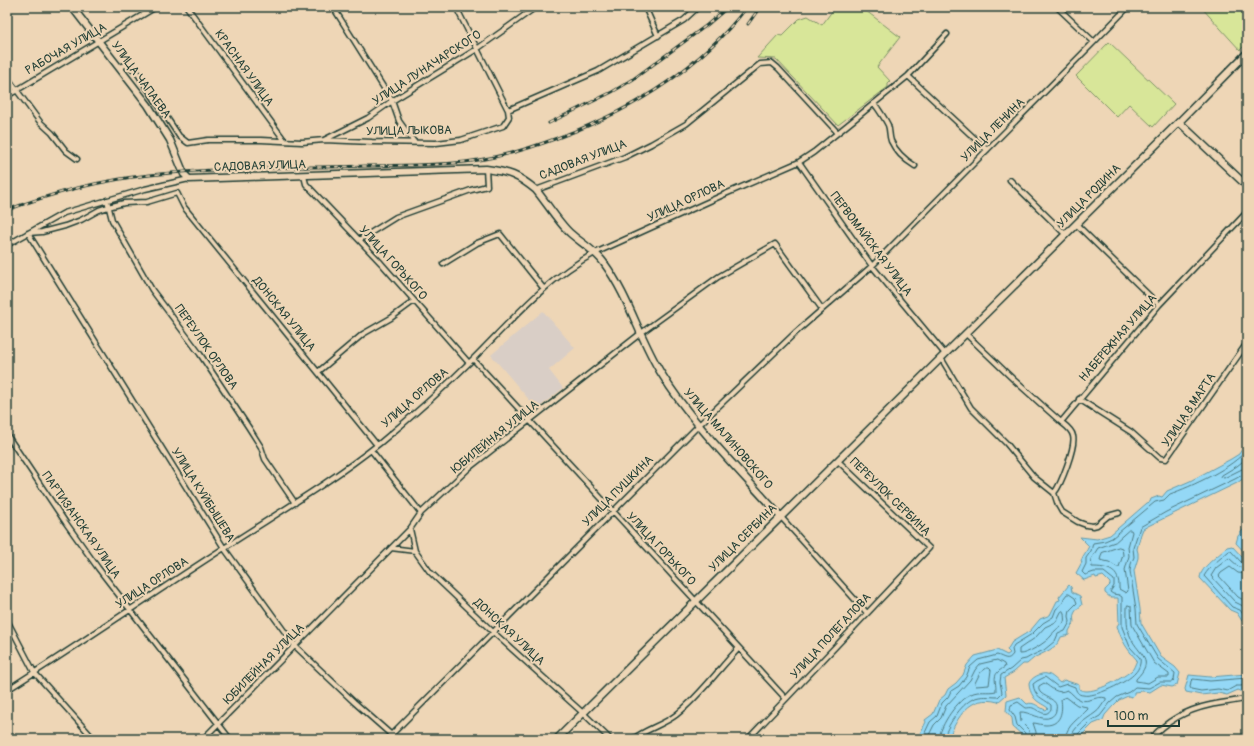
<svg xmlns="http://www.w3.org/2000/svg" width="1254" height="746" viewBox="0 0 1254 746" font-family="Pangolin,sans-serif">
<style>
.built{fill:#d9cec6}
.green{fill:#d8e699;stroke:#7c9266}
.water{fill:#94d8f6;stroke:#659aa8}
.lines{fill:none;stroke-linecap:round;stroke-linejoin:round}
.shore{stroke:#4e7b82;stroke-width:1}
.street-casing{stroke:#1f3d34;stroke-width:7}
.secondary-casing{stroke:#1f3d34;stroke-width:9}
.street{stroke:#eed6b6;stroke-width:4}
.secondary{stroke:#eed6b6;stroke-width:6}
.rail-casing{stroke:#1f3d34;stroke-width:3}
.rail{stroke:#eed6b6;stroke-width:1.5;stroke-dasharray:4.5;stroke-linecap:butt}
.labels{text-anchor:middle;dominant-baseline:central;stroke-width:4;stroke-linejoin:round;paint-order:stroke}
.street-label{font-size:12px;fill:#1f3d34;stroke:#eed6b6}
</style>
<rect width="100%" height="100%" fill="#eed6b6"/>
<filter id="ink" filterUnits="userSpaceOnUse"><feTurbulence type="fractalNoise" baseFrequency=".025" numOctaves="2"/><feDisplacementMap in="SourceGraphic" scale="8" xChannelSelector="R" yChannelSelector="G"/><feConvolveMatrix kernelMatrix="1 2 1 2 8 2 1 2 1" color-interpolation-filters="sRGB"/></filter>
<g filter="url(#ink)">
<!-- built -->
<path class="built" d="M543,311L575,348L549,370L563,388L537,409L491,355Z"/>
<!-- green -->
<path class="green" d="M835,7H861L900,37L877,67L890,81L888,83V87L838,125L776,59L757,58L778,35L782,36L799,19L808,16L822,25Z
M1201,7H1247V43L1240,50Z
M1109,42L1174,104L1153,127L1129,104L1117,117L1076,76Z"/>
<!-- water -->
<path class="water" d="M1247,441V476L1237,483L1148,526L1143,529L1141,534L1137,549L1138,553V558L1134,571L1140,609L1141,623L1161,657L1175,667L1180,673L1177,685L1172,687L1161,685L1150,692L1142,691L1134,692V695L1132,697L1128,696L1119,700L1113,706L1105,715L1103,720L1093,724L1078,739H1014L1013,737L1020,739L1022,735L1013,727L1012,718L1006,711L1007,701L1020,697L1027,704C1034,701 1039,708 1046,710L1048,708C1043,704 1036,702 1033,696C1031,693 1029,688 1029,684C1030,678 1042,672 1047,674C1052,675 1056,680 1060,683L1064,680L1079,685V689C1090,697 1121,679 1131,671C1134,669 1135,664 1137,660C1126,648 1122,641 1117,626L1119,623L1118,598H1111L1105,593V590L1110,585V583L1103,576L1096,578L1095,576L1084,580L1076,573L1082,562L1081,561C1083,555 1087,551 1089,546L1080,537L1097,539L1110,535L1147,503L1150,502L1151,499L1159,496L1162,497L1167,491L1190,481L1231,459L1239,454Z
M1247,525V555L1236,543L1238,536Z
M1232,546L1244,559L1247,556V625L1242,621L1237,613L1230,610L1200,578C1201,566 1219,556 1227,547Z
M1069,585L1071,587L1072,592L1080,596L1082,605C1076,610 1072,613 1074,622L1069,631V635L1061,637C1057,649 1044,652 1034,658C1032,660 1029,662 1027,664H1023L1014,672L1004,678L1006,695L998,702C969,694 958,717 948,739H917L926,722L925,720L933,714L939,700L945,695L948,689L956,683L963,675L967,665L975,656L997,650L1007,655L1010,653L1007,650L1012,642L1030,631L1040,619L1050,615L1057,601L1060,600L1059,597Z
M1247,674V687L1243,692L1238,690L1227,695L1218,693L1201,695L1186,692L1185,689L1189,675L1210,677Z"/>
<g class="lines">
<!-- shore -->
<path class="shore" d="M1247,458L1237,466L1222,475L1221,477L1224,478L1242,469L1247,468
M1129,530H1131L1132,532L1128,547L1129,556L1125,570L1128,591L1126,593L1119,589C1120,570 1108,567 1092,567L1091,559L1098,548L1115,542Z
M1119,547L1122,548L1123,555L1119,567H1117L1109,562L1100,560L1102,553Z
M1247,562H1241L1231,551H1229C1220,559 1210,566 1204,576L1232,607L1240,610L1247,620
M1247,568L1239,567L1229,558L1216,568L1211,576L1235,602L1243,606L1247,612
M1247,574L1238,573L1230,567L1221,573L1219,576L1238,597L1247,602
M1128,605L1131,606L1132,625L1136,632L1154,663L1169,674V677H1158L1148,683L1136,681V679C1156,659 1139,655 1131,638C1126,628 1127,618 1127,607Z
M1063,611L1064,613C1064,616 1065,620 1064,622C1062,627 1058,627 1055,631C1050,635 1055,632 1051,636C1047,642 1026,655 1019,654V649L1035,638L1045,627L1056,622L1061,612Z
M987,668H989L991,670L989,685L976,686L975,683L980,673Z
M1247,678L1210,681L1193,679L1191,681L1190,687L1191,689L1201,691L1218,689L1227,691L1236,686H1241L1247,684
M922,739L930,722L937,716L942,703L948,697L951,691L959,686L966,677L970,667L978,660L997,655C1004,657 1008,662 1013,654L1012,649L1014,645L1032,634L1043,623L1053,617L1056,609L1063,603L1064,598L1067,594H1069L1075,598L1077,603L1070,610L1069,616L1070,622L1065,631L1058,634L1055,641L1044,650L1033,655L1026,659L1021,660L1011,669L1001,675L1000,682L1002,693L998,697C990,697 981,695 973,699C961,704 946,727 944,739
M927,739L934,725L941,718L946,706L970,680L975,670L980,664L997,660L1004,664L1005,667C991,675 996,678 996,691C988,693 979,690 971,694C958,699 940,725 939,739
M1025,739V733L1017,725L1015,717L1010,710L1011,705L1018,702L1026,708C1028,708 1031,707 1033,708C1040,711 1046,718 1051,709V705C1042,697 1035,698 1033,684L1037,681L1045,677L1058,687L1067,684L1075,687C1076,691 1078,695 1083,695C1094,698 1128,682 1135,673C1139,669 1141,663 1140,658L1130,647L1122,627V597L1119,595L1113,594L1110,592L1114,586V580L1104,572H1094L1085,575L1082,572L1086,564V558L1091,551L1093,543L1105,541L1112,538L1155,502L1164,500L1170,494C1190,487 1235,467 1247,449
M1030,739L1029,730L1021,722L1020,712C1029,711 1042,722 1051,717C1053,716 1056,713 1056,710C1059,699 1045,698 1040,692C1038,689 1039,688 1039,686L1044,683C1052,688 1057,695 1067,690C1072,692 1074,698 1080,700C1089,703 1097,695 1106,698V700C1102,704 1100,710 1095,713C1087,719 1072,727 1071,739
M1036,739V732L1033,723C1037,723 1041,725 1046,725C1061,725 1063,711 1061,699L1066,697L1077,705L1087,707L1088,709C1080,718 1066,725 1065,739
M1076,739L1077,735L1091,721L1100,716L1110,703L1117,697L1129,692L1135,687L1149,688L1160,682H1172L1174,680L1175,673L1158,659L1137,624L1136,609L1130,571L1131,564L1134,557L1133,548L1140,527L1166,512L1235,479L1244,474L1247,473"/>
<!-- street casing -->
<g class="street-casing">
<path id="street" d="M187,7L285,141
M333,7L392,101L399,121L414,142
M645,7L658,36
M1057,7L1094,42
M119,67L125,65L136,71L179,136L188,143L208,140H261L302,142L324,140L372,142L436,143L461,140L503,126L509,117L508,110L456,7
M908,76L987,150
M7,77L40,122L52,133L66,151L77,159
M7,96L156,7
M874,103C879,110 884,117 888,125C890,130 889,136 891,141C896,152 905,160 915,166
M508,110L598,71L684,20L698,7
M324,140L368,118L392,101L477,49L536,7
M799,162L872,266L945,354
M304,176L306,184L381,263L469,363
M1010,180L1065,234
M536,190L625,157L651,144L686,124L760,64L772,63L778,68L837,132
M107,200L112,220L152,290L200,354L249,428L261,447L265,459L295,503
M1076,224L1159,305
M28,233L224,548L295,646L354,702L396,739
M28,233L42,232L65,226L81,220L99,210L108,207L124,203L147,202L177,193L184,207L377,445
M359,240L396,217L471,190L487,186L486,169
M7,245L64,213L145,189L189,179
M443,264L477,243L500,234L544,289
M966,334L1014,380L1061,422
M941,358L971,408L1006,443L1034,477L1054,493L1058,505L1062,512L1078,522L1086,525L1093,526L1097,525L1108,516L1119,513
M473,359C577,473 682,585 786,699
M318,372L363,334L391,318L414,301
M1079,399L1131,432L1160,458L1166,459L1247,343
M7,435L66,523L98,568L230,739
M371,450L421,513
M1054,493C1061,485 1076,446 1073,436C1072,430 1065,425 1061,422L1159,305L1247,212
M781,517L867,613
M410,529L415,551L430,572L493,632L583,713L610,739
M391,548L415,551
M7,620L34,672L94,739
M7,690C80,644 151,595 224,548C276,514 331,482 380,443C413,416 443,389 473,359C511,321 547,278 595,253L723,195L799,162L814,152L908,76L947,34
M203,739L410,529L421,513L469,468L641,333L718,277L775,244L822,309
M387,739L699,425L795,333L872,266L1094,42L1128,7
M633,739C646,729 663,725 676,715C700,696 718,670 739,648
M748,739L929,548L838,461
M1151,739C1166,721 1187,710 1210,705C1222,702 1235,702 1247,698"/>
</g>
<!-- secondary casing -->
<g class="secondary-casing">
<path id="secondary" d="M72,7L148,105L170,140L184,174L189,179L486,169C509,172 518,175 536,190C546,202 559,223 570,233C581,243 595,250 604,263C629,297 639,337 661,373C692,424 741,472 781,517
M1179,122L1247,186
M557,739L1179,122L1247,53"/>
</g>
<!-- street -->
<use href="#street" class="street"/>
<!-- secondary -->
<use href="#secondary" class="secondary"/>
<!-- rail casing -->
<g class="rail-casing">
<path id="rail" d="M748,24L760,7
M549,123L612,92L632,80L707,25L728,7
M7,210C53,193 101,180 150,175C221,167 293,168 365,166C400,165 436,166 472,161C502,157 531,148 560,137C633,110 699,69 747,7"/>
</g>
<!-- rail -->
<use href="#rail" class="rail"/>
</g>
</g>
<g class="labels">
<!-- street labels -->
<g class="street-label">
<text transform="translate(66 49) rotate(-30)">РАБОЧАЯ УЛИЦА</text>
<text transform="translate(244 68) rotate(54)">КРАСНАЯ УЛИЦА</text>
<text transform="translate(427 68) rotate(-33)">УЛИЦА ЛУНАЧАРСКОГО</text>
<text transform="translate(141 80) rotate(54)">УЛИЦА ЧАПАЕВА</text>
<text transform="translate(993 130) rotate(-45)">УЛИЦА ЛЕНИНА</text>
<text transform="translate(409 131) rotate(-1)">УЛИЦА ЛЫКОВА</text>
<text transform="translate(583 160) rotate(-21)">САДОВАЯ УЛИЦА</text>
<text transform="translate(260 166) rotate(-2)">САДОВАЯ УЛИЦА</text>
<text transform="translate(1089 196) rotate(-45)">УЛИЦА РОДИНА</text>
<text transform="translate(686 201) rotate(-25)">УЛИЦА ОРЛОВА</text>
<text transform="translate(871 244) rotate(53)">ПЕРВОМАЙСКАЯ УЛИЦА</text>
<text transform="translate(393 263) rotate(48)">УЛИЦА ГОРЬКОГО</text>
<text transform="translate(284 314) rotate(51)">ДОНСКАЯ УЛИЦА</text>
<text transform="translate(1118 338) rotate(-49)">НАБЕРЕЖНАЯ УЛИЦА</text>
<text transform="translate(206 347) rotate(55)">ПЕРЕУЛОК ОРЛОВА</text>
<text transform="translate(415 398) rotate(-41)">УЛИЦА ОРЛОВА</text>
<text transform="translate(1189 410) rotate(-56)">УЛИЦА 8 МАРТА</text>
<text transform="translate(495 437) rotate(-39)">ЮБИЛЕЙНАЯ УЛИЦА</text>
<text transform="translate(728 439) rotate(49)">УЛИЦА МАЛИНОВСКОГО</text>
<text transform="translate(618 491) rotate(-45)">УЛИЦА ПУШКИНА</text>
<text transform="translate(203 495) rotate(58)">УЛИЦА КУЙБЫШЕВА</text>
<text transform="translate(890 497) rotate(44)">ПЕРЕУЛОК СЕРБИНА</text>
<text transform="translate(81 525) rotate(55)">ПАРТИЗАНСКАЯ УЛИЦА</text>
<text transform="translate(743 538) rotate(-45)">УЛИЦА СЕРБИНА</text>
<text transform="translate(661 549) rotate(47)">УЛИЦА ГОРЬКОГО</text>
<text transform="translate(152 583) rotate(-33)">УЛИЦА ОРЛОВА</text>
<text transform="translate(509 632) rotate(43)">ДОНСКАЯ УЛИЦА</text>
<text transform="translate(831 636) rotate(-47)">УЛИЦА ПОЛЕГАЛОВА</text>
<text transform="translate(264 664) rotate(-45)">ЮБИЛЕЙНАЯ УЛИЦА</text>
</g>
</g>
<!-- margin -->
<rect width="1254" height="746" fill="none" stroke="#eed6b6" stroke-width="24"/>
<rect x="12" y="12" width="1230" height="722" fill="none" stroke="#1f3d34" stroke-width="1.5" filter="url(#ink)"/>
<!-- scale -->
<path d="M1108 720v6h71v-6" fill="none" stroke="#1f3d34" stroke-width="2"/>
<text x="1114" y="720" font-size="12" fill="#1f3d34" stroke="#eed6b6" stroke-width="3" paint-order="stroke">100 m</text>
</svg>
